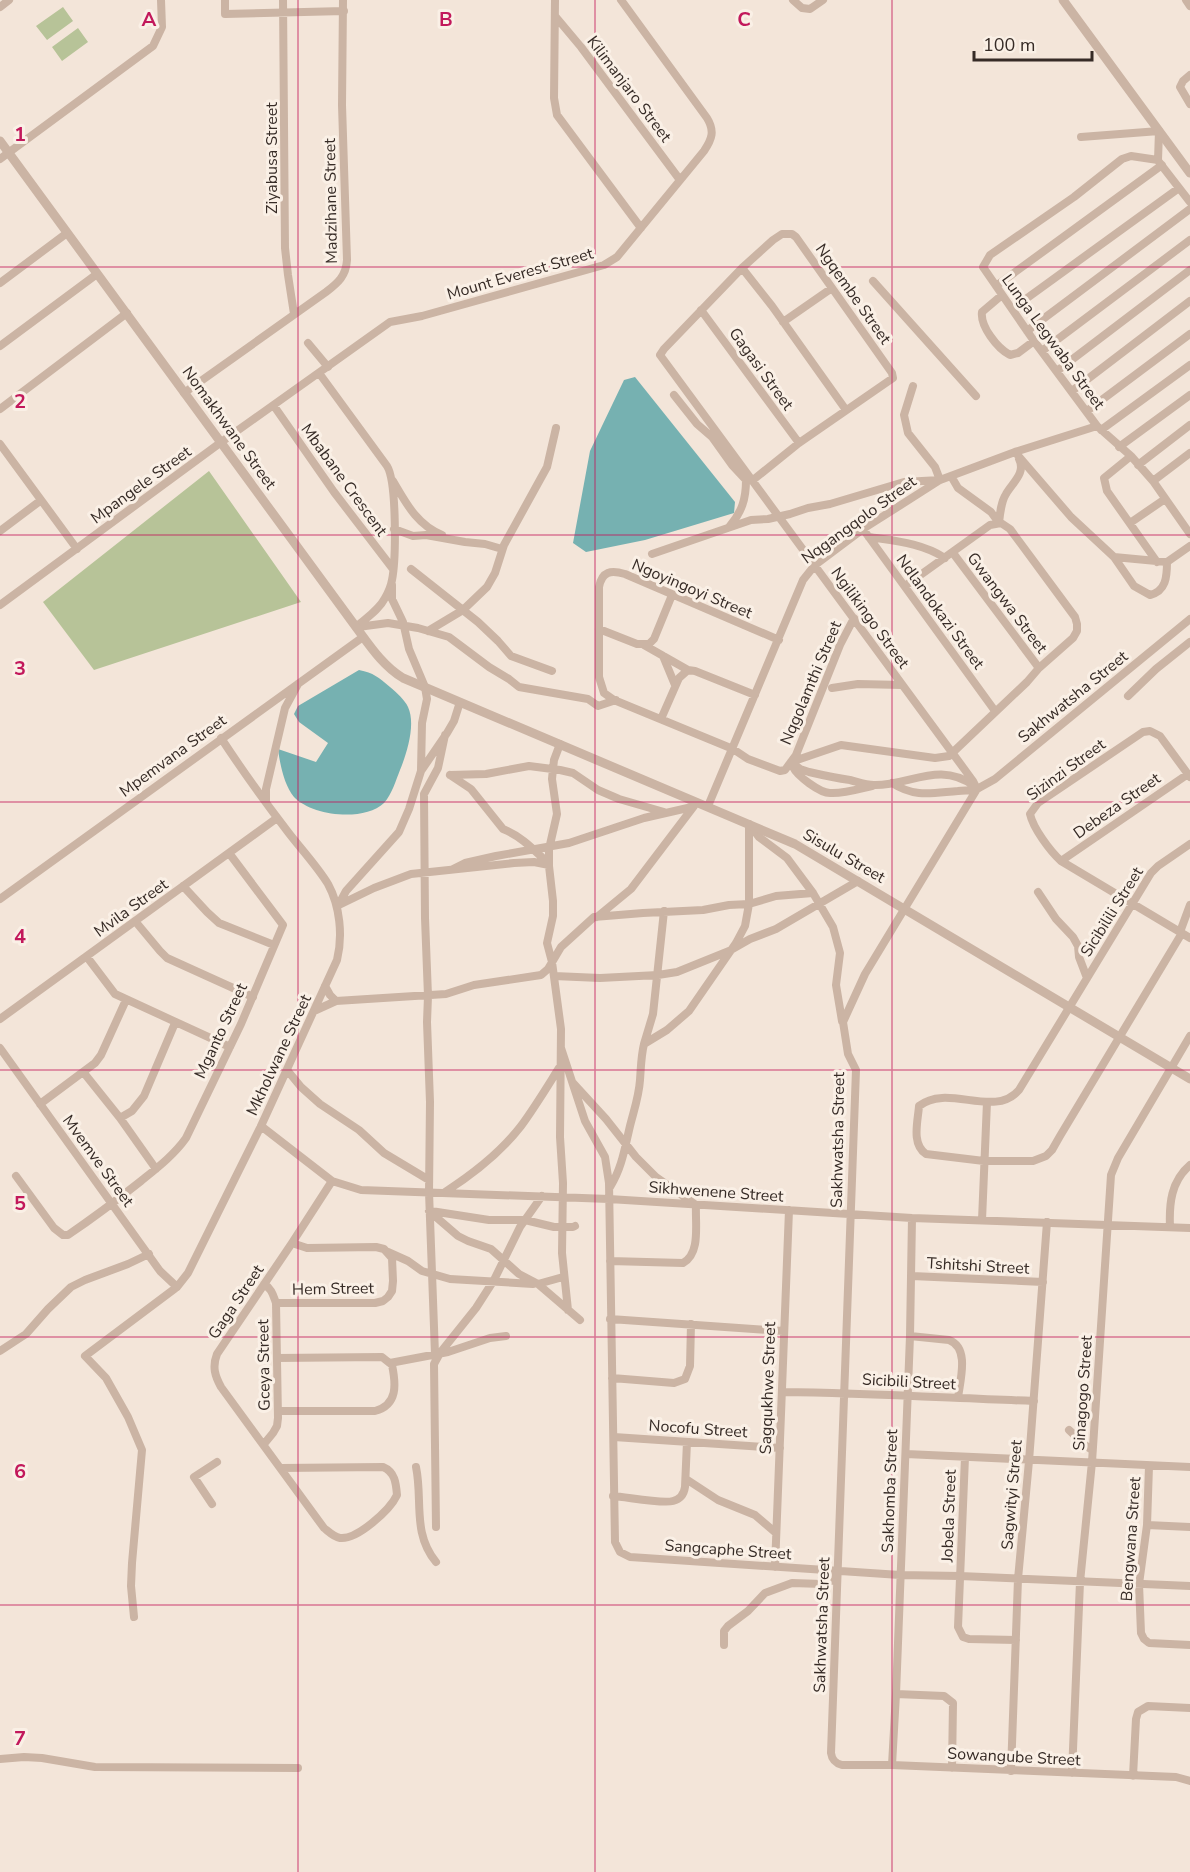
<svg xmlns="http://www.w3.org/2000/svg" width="1190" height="1872" viewBox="0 0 1190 1872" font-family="'Nunito Sans',sans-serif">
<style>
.green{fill:#b7c398}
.water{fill:#76b1b1}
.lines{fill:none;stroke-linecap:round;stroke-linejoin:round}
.minor{stroke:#cbb4a4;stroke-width:8}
.tertiary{stroke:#cbb4a4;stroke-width:9}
.grid{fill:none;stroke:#c2185b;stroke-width:1.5;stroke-opacity:0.55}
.labels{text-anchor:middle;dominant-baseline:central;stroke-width:6;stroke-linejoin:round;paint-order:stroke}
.street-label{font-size:16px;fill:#362b26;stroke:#faf0e6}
.grid-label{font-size:20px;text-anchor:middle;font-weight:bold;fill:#c2185b;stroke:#faf0e6;stroke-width:6;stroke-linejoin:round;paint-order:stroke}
</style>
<rect width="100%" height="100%" fill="#f3e5d9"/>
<!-- green -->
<path class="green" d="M63,7L73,21L47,40L36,26Z
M78,28L88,42L62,61L52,47Z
M209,471L301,602L94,670L43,602Z"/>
<!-- water -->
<path class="water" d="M635,377L735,502L734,513L645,540L586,552L573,543L590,451L624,380Z
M359,670C374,673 378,677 390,687C396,692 405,700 408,707C416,724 407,753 400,770C396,780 392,794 384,803C364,822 312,816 294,797C284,785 280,764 278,749L316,762L328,743L299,722L294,714L298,706Z"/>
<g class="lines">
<!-- minor -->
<path class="minor" d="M225,0V14L344,11
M283,0L285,248L288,275L294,314
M555,0L554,98L557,115L641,228
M793,0L802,8L810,9L823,0
M1186,0L1190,6
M0,7L9,0
M555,16L581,47L680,180
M1190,75L1183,81L1180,87L1190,104
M1081,137L1159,131L1158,160L1131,156L1122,159L1074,197L990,255L983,267L1034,341L1097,426L1131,456L1153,481L1190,534
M0,159L153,46L162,27L161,0
M1159,162L1190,202
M742,268L772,306L846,410
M873,281L976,396
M0,283L67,233
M996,286L1162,165
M1002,295L982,312C980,326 997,348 1010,355L1018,353L1034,341
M1012,309L1179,188
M701,310L799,443
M783,322L832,288
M1027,331L1190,209
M308,343L328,367
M0,346L97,274
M1042,351L1190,240
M1057,371L1190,270
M319,373L387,466C397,482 396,560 392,580C391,586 388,593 385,598C379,610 366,618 356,627
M1072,391L1190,301
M184,393L326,292C338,283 346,276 347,260L342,105L343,0
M674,395L697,424L712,437L732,465L746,480C746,499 742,512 729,527
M274,406L334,492L393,569
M0,409L127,313
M1087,411L1190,334
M1101,430L1190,365
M0,444L77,549
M1119,447L1190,395
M1015,452L1071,517L1114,557L1167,562L1190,546
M1131,456L1104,478L1107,491L1157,562
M1138,465L1190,425
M951,476L958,488L991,512L999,523
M753,480L799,443L893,378L892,373L796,237L792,234H782L773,240L742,268L664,349L660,355L973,781L977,789
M393,481C406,503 417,525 442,535
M1153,481L1190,453
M999,523C1000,513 1001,502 1006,494C1013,482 1026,473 1019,459
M1130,523L1165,499
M394,529L413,536L426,535L465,542L485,544L502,549
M863,529L995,711
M0,531L40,501
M869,537C895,541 922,543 945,558
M953,553L1039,668
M652,554L751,520L768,519L790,514L808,508L830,504L904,482L940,480L935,467L908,433L904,415L913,386
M1114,557L1134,586L1150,595C1166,591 1167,577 1167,562
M411,569L478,622L498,641L511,656L552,671
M392,585V599L403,622L409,649L425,687L427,699L422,723L421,770
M0,605L220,443L390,322L422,316L604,265L617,257L704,151C712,139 715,131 707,118L621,0
M1190,619L995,779L977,789L865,974L843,1022L848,1054L856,1070L831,1753C832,1760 835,1763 842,1765H892L1176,1777L1190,1781
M358,627L388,623L418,628L449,637L489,667L509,679L519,687L588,699L598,706L616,700
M599,629L637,644H649L654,639L672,595
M428,631L463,610L487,587L495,573L504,545L547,467L556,428
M779,640L625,574C611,570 602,571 599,587V677L604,693L614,700L733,749L748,759L780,771L785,770L796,755L840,645L854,618
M644,645L688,670
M663,656L675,685
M832,688L858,684L902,685
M1128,696L1156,669L1190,642
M661,719L679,678L688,670L695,671L755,695
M560,744L554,760L553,769L552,779L557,814L549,849V866L553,901V916L547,943L552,962L561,1029L560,1137L563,1183L562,1253L568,1310
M791,762L841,745L935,758L949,756L1027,682L1039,668L1073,638L1077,631V624L1075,617L1010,529L1001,523L990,525L905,586
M791,762L800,769L809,772C822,775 836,778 850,780C858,782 866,785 874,785C909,786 940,760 974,786
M793,767C797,776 820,793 830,793C843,794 859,789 872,786
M450,775L486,774L529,766L560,770L573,773L598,790L619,799L664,812
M450,775L471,789L503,829C521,836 534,850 548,863
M1190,777L1160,736L1150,731L1143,732L1038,803L1030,814C1033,828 1050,851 1061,861L1190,938
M892,783C915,798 932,793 958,791C965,790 971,791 977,789
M266,801V789L285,708L298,684
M708,806L803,580L815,565L863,529L940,480L1015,452L1097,426
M750,825L759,837L787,858L813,893L833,927L840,953L836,985L842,1021
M1061,861L1188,774
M453,869L465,863L496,856L569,843L644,818L692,807
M183,886L207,912L219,923L274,945
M1038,892L1056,919L1073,937L1078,946L1079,957L1087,978
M0,899L363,637
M339,905L374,888L411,874L514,863L534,862L549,865
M338,906L346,891L399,832L409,809L421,771L447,733L454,721L460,702
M597,917L631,889L694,806
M135,921L160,951L167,958L253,997
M1180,932L1190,905
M1182,933L1060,1136L1052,1150L1046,1156L1033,1161H984L926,1154C911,1144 918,1121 919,1106C948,1083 994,1119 1019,1090L1151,873L1158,866L1190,844
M87,957L115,994L230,1047
M554,976L600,978L658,975L677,972L729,951L750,939L776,929L858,881
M325,986L330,995L336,1001
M314,1011L336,1001L446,994L474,985L541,975L548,969L561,947L594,917L643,913L703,910L729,905L749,904L776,896L813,893
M0,1019L277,818
M644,1044L653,1014L664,911
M0,1048L160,1271L177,1287
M561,1048L585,1121L605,1157L609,1183L615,1542L620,1552L630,1557L900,1575L960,1576L1190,1586
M287,1070L301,1087L320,1104L359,1130L384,1153L429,1180
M84,1073L120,1118L156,1169
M573,1083L606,1119L636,1157L656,1177L696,1205C695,1224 701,1253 683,1263L610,1261
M40,1104L95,1063L101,1055L126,1000
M120,1118L132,1111L144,1096L175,1023
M261,1126L332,1181L361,1190L609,1199L912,1218L1190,1228
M16,1176L54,1228L63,1235H68C93,1218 117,1200 141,1181C157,1168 174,1155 186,1138L241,1024L283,925L229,853
M610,1187C622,1168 625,1147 630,1126C634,1110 639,1096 640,1080C641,1067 641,1056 644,1044L667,1030L689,1011L736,943L745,926L749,904V824
M445,1192C473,1174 501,1152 521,1126C535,1107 547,1087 559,1068
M429,1211L458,1236L468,1241L491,1249L519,1274L538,1284L580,1320
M431,1211L489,1220H525L554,1227H573L575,1226
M982,1220L987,1102
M1170,1227C1169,1204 1171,1181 1190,1165
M388,1252L408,1261L422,1271L450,1279L533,1284
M912,1276L1043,1282
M538,1284L563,1277
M276,1303H375L383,1301L388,1297L392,1291L393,1281L392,1258L384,1249L376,1247L307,1248L292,1243
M610,1319L783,1331
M910,1336L949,1340C970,1348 960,1380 958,1398
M0,1351L26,1334L48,1309L71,1287L85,1280L128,1264L149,1254
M435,1354L429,1192L430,1102L427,1022L428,996L425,918L424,794L438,768L445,735
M277,1358L382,1357L392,1365C396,1384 398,1405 375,1411H278
M390,1363L448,1352L490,1338L506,1336
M612,1378L674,1383L685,1379L690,1366L691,1324
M783,1392C866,1393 950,1398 1034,1401
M1069,1430L1085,1445L1092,1450
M614,1437L780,1448
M264,1444L273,1433L277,1426L278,1418L276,1303C273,1295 272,1289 264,1284
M906,1454L1190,1467
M965,1457L958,1627L963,1637L969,1639L1016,1640
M1149,1466L1147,1525L1139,1584L1141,1633L1144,1639L1149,1643L1190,1645
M416,1467C423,1500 412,1533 436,1562
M281,1468L383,1467C395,1472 396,1483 397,1495C390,1510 357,1540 340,1538C334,1537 329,1532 324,1528L221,1387C215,1376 212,1367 217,1354L292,1243L332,1181
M686,1479L718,1500L755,1515L776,1533
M613,1496C627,1497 662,1504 673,1501C681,1499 684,1494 685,1487L687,1442
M212,1504L194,1477L217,1462
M1147,1525L1190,1527
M436,1527L434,1364L440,1353L476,1308L494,1280L520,1227L542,1196
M775,1567L789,1210
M134,1617L131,1586L132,1563L142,1450L128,1417L106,1378L85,1356L177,1287L188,1273L261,1126L337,960C343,936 340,906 328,884C317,866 301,849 288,832C265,802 242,770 221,738
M724,1645V1631L728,1626L748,1611L765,1593L792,1583L822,1584L831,1581L837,1574
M896,1694L944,1696L953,1703L952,1768
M0,1759L24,1757L42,1758L95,1767L298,1768
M892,1765L896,1694L910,1336L912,1218
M1011,1771L1018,1579L1029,1461L1047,1222
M1072,1773L1080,1582L1092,1462L1111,1175L1118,1158L1190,1036
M1133,1776L1136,1719L1138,1712L1148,1706L1190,1708"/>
<!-- tertiary -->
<path class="tertiary" d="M1063,0L1190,173
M0,141L356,627C370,646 383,666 403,678L795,844L1190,1079"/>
</g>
<!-- grid -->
<path class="grid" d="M298,0V1872M595,0V1872M892,0V1872M0,267H1190M0,535H1190M0,802H1190M0,1070H1190M0,1337H1190M0,1605H1190"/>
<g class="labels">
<!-- street labels -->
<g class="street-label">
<text transform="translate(629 89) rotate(53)">Kilimanjaro Street</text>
<text transform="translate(272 158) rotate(-90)">Ziyabusa Street</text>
<text transform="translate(331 201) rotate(-91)">Madzihane Street</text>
<text transform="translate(520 274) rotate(-16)">Mount Everest Street</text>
<text transform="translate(853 294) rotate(55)">Ngqembe Street</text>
<text transform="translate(1053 342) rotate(54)">Lunga Legwaba Street</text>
<text transform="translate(761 369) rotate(54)">Gagasi Street</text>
<text transform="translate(229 428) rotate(54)">Nomakhwane Street</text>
<text transform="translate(344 480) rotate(54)">Mbabane Crescent</text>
<text transform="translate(141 485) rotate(-36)">Mpangele Street</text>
<text transform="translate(859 520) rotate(-36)">Nqgangqolo Street</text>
<text transform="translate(692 589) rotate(23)">Ngoyingoyi Street</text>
<text transform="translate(1007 603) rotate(53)">Gwangwa Street</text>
<text transform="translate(940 612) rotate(54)">Ndlandokazi Street</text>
<text transform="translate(870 618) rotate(54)">Ngilikingo Street</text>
<text transform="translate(811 683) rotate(-67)">Nqgolamthi Street</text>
<text transform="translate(1073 697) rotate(-39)">Sakhwatsha Street</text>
<text transform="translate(173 756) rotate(-36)">Mpemvana Street</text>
<text transform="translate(1066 770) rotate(-36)">Sizinzi Street</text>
<text transform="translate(1117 806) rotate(-35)">Debeza Street</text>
<text transform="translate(844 856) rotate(30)">Sisulu Street</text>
<text transform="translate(131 908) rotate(-36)">Mvila Street</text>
<text transform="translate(1112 912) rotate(-58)">Sicibilili Street</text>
<text transform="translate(221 1031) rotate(-65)">Mganto Street</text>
<text transform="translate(279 1055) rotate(-65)">Mkholwane Street</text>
<text transform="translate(838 1140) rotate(-89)">Sakhwatsha Street</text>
<text transform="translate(98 1161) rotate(54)">Mvemve Street</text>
<text transform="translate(716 1192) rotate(4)">Sikhwenene Street</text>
<text transform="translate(978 1266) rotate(3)">Tshitshi Street</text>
<text transform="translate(333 1289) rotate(-1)">Hem Street</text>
<text transform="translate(236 1302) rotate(-56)">Gaga Street</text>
<text transform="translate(264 1365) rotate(-91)">Gceya Street</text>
<text transform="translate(909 1382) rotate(3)">Sicibili Street</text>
<text transform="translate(768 1388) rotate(-88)">Sagqukhwe Street</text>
<text transform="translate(1083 1393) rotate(-86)">Sinagogo Street</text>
<text transform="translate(698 1429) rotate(4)">Nocofu Street</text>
<text transform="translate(890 1491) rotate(-88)">Sakhomba Street</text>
<text transform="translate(1012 1495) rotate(-85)">Sagwityi Street</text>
<text transform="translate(949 1516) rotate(-88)">Jobela Street</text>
<text transform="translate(1131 1539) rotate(-86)">Bengwana Street</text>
<text transform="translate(728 1550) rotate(4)">Sangcaphe Street</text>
<text transform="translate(822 1625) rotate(-88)">Sakhwatsha Street</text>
<text transform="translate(1014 1757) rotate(3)">Sowangube Street</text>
</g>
</g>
<g class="grid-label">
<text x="149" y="26">A</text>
<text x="446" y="26">B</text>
<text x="744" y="26">C</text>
<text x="20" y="141">1</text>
<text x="20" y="408">2</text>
<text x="20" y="675">3</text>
<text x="20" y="943">4</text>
<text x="20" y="1210">5</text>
<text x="20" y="1478">6</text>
<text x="20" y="1745">7</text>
</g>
<!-- scale -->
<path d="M974 51v9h118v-9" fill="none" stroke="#362b26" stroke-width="3"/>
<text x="983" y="51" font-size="18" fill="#362b26" stroke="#faf0e6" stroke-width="4.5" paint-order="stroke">100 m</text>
</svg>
